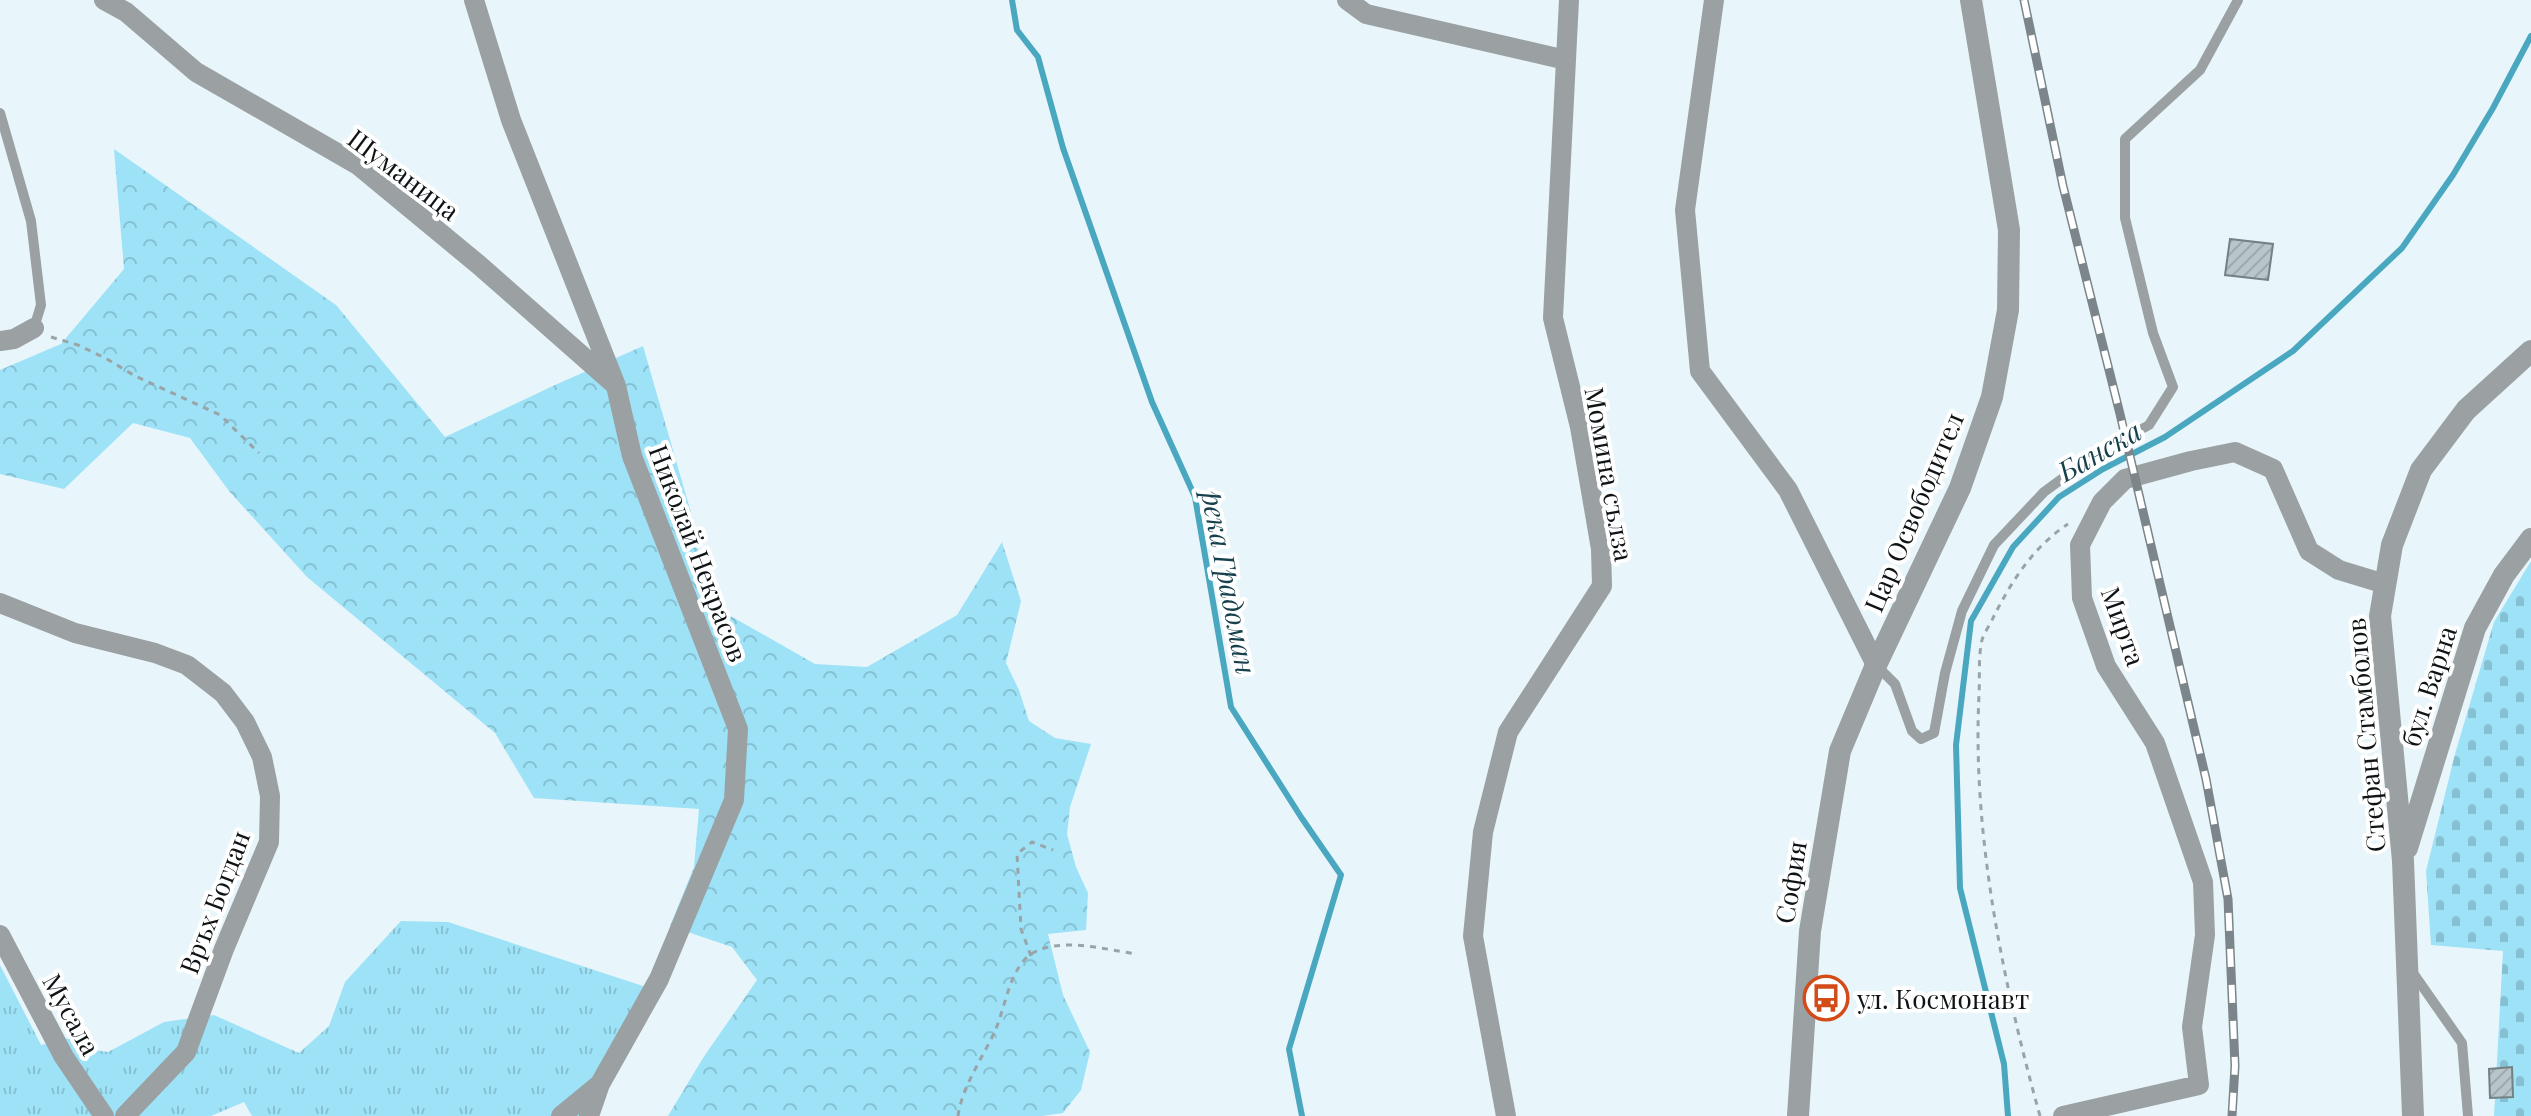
<svg xmlns="http://www.w3.org/2000/svg" width="2531" height="1116" viewBox="0 0 2531 1116" font-family="'Playfair Display',serif">
<style>
.grass{fill:url(#grass-tufts)}
.forest{fill:url(#forest-crowns)}
.cemetery{fill:url(#cemetery-stones)}
.lines{fill:none;stroke-linecap:round;stroke-linejoin:round}
.stream{stroke:#49a7c0;stroke-width:6}
.building{fill:url(#building-hatch);stroke:#738084;stroke-width:2}
.path{stroke:#9aa4a8;stroke-width:3;stroke-dasharray:6 6;stroke-linecap:butt}
.service{stroke:#9ba0a2;stroke-width:10}
.minor{stroke:#9ba0a2;stroke-width:20}
.tertiary{stroke:#9ba0a2;stroke-width:22}
.rail-casing{stroke:#7c8589;stroke-width:9}
.rail{stroke:#fff;stroke-width:6;stroke-dasharray:18;stroke-linecap:butt}
.labels{text-anchor:middle;dominant-baseline:central;stroke-width:8;stroke-linejoin:round;paint-order:stroke}
.street-label{font-size:26px;fill:#0f1315;stroke:#fff}
.poi-label{font-size:26px;fill:#0f1315;stroke:#fff;text-anchor:start}
.water-label{font-size:28px;font-style:italic;fill:#16404c;stroke:#fff}
</style>
<defs>
<pattern id="grass-tufts" width="24" height="20" patternUnits="userSpaceOnUse" patternTransform="scale(2)"><rect width="24" height="20" fill="#9de2f7"/><path d="M3 7l-1-3M5 7V3M7 7l1-3M15 17l-1-3M17 17v-4M19 17l1-3" fill="none" stroke="#86c1d3"/></pattern>
<pattern id="forest-crowns" width="20" height="18" patternUnits="userSpaceOnUse" patternTransform="scale(2)"><rect width="20" height="18" fill="#9de2f7"/><path d="M2 6a3 3 0 1 1 6 0M12 15a3 3 0 1 1 6 0" fill="none" stroke="#86c1d3"/></pattern>
<pattern id="cemetery-stones" width="16" height="16" patternUnits="userSpaceOnUse" patternTransform="scale(2)"><rect width="16" height="16" fill="#9de2f7"/><path d="M2 7V4a2 2 0 0 1 4 0v3zM10 15v-3a2 2 0 0 1 4 0v3z" fill="#86c1d3"/></pattern>
<pattern id="building-hatch" width="6" height="6" patternUnits="userSpaceOnUse" patternTransform="scale(2)"><rect width="6" height="6" fill="#b8c6ca"/><path d="M-1 1l2-2M0 6l6-6M5 7l2-2" fill="none" stroke="#9da9ad"/></pattern>
</defs>
<rect width="100%" height="100%" fill="#e8f6fb"/>
<!-- grass -->
<path class="grass" d="M401,921L448,922L646,987L584,1116H252L244,1102L211,1116H0V965L41,1045L78,1036L93,1050L108,1052L164,1022L214,1015L299,1053L329,1026L345,982Z"/>
<!-- forest -->
<path class="forest" d="M114,149L336,305L445,437L555,385L643,346L694,523L706,602L815,664L867,667L957,615L1002,542L1021,601L1006,663L1019,690L1029,721L1055,738L1091,744L1070,807L1067,834L1076,867L1088,893L1086,930L1048,934L1063,995L1090,1052L1081,1090L1063,1113L1042,1116H668L703,1058L757,980L732,947L670,926L694,867L699,809L534,798L495,733L307,577L229,491L190,438L133,423L64,489L0,474V370L61,344L124,269Z"/>
<!-- cemetery -->
<path class="cemetery" d="M2531,561V1116H2494L2503,951L2431,945L2426,871L2455,754L2494,622Z"/>
<g class="lines">
<!-- stream -->
<path class="stream" d="M1012,0L1017,30L1038,57L1063,148L1152,402L1195,497L1231,707L1301,817L1341,875L1289,1049L1302,1116
M2008,1116L2004,1064L1960,888L1956,745L1971,621L2013,547L2059,497L2103,469L2165,437L2293,351L2402,248L2453,175L2493,108L2531,36"/>
</g>
<!-- building -->
<path class="building" d="M2230,239L2273,244L2268,280L2225,275Z
M2512,1067L2513,1097L2490,1098L2489,1069Z"/>
<g class="lines">
<!-- path -->
<path class="path" d="M51,337L78,345L107,359L135,376L220,415L259,453
M1031,956L1021,929L1017,854L1032,842L1053,850
M958,1116C962,1087 983,1057 995,1031C1004,1010 1007,986 1019,967C1040,931 1102,949 1136,954
M2040,1116C2003,983 1972,833 1979,695C1980,678 1978,657 1982,640C1984,633 1990,625 1993,618C2011,582 2033,547 2068,524"/>
<!-- service -->
<path class="service" d="M0,113L31,221L41,305L34,328
M1877,666L1895,684L1912,731L1921,739L1934,733L1945,673L1962,611L1994,545L2044,492L2093,456L2149,425L2173,387L2153,333L2125,218V139L2200,70L2238,0
M2411,970L2462,1043L2468,1116"/>
<!-- minor -->
<path class="minor" d="M104,0L126,12L196,72L358,165L479,265L613,383
M474,0L511,120L616,386L632,456L738,729L734,800L659,979L600,1084L589,1116
M1347,0L1366,14L1566,60
M1714,0L1685,210L1700,371L1788,490L1876,665
M0,341L14,339L34,328
M0,603L75,633L155,653L187,665L223,693L245,722L262,757L270,796L269,842L224,949L186,1052L125,1116
M0,935L64,1057L104,1116
M561,1116L600,1084
M1506,1116L1473,936L1483,832L1508,732L1602,586L1601,549L1580,427L1553,318L1569,0
M2063,1116L2199,1085L2192,1027L2205,935L2203,882L2155,743L2106,666L2082,598L2080,545L2102,502L2125,479L2191,461L2235,452L2273,469L2309,551L2339,570L2385,584"/>
<!-- tertiary -->
<path class="tertiary" d="M2407,848L2475,628L2504,575L2531,539
M1798,1116L1810,931L1840,751L1876,665L1960,488L1992,397L2008,310L2009,230L1971,0
M2413,1116L2403,861L2380,616L2392,545L2421,470L2466,410L2531,351"/>
<!-- rail casing -->
<g class="rail-casing">
<path id="rail" d="M2024,0L2063,186L2120,414L2206,779L2228,899L2235,1066L2232,1116"/>
</g>
<!-- rail -->
<use href="#rail" class="rail"/>
</g>
<!-- icons -->
<defs>
<g id="bus-ring" transform="scale(2.3)"><circle r="9.5" fill="#fff" stroke="#d24b18" stroke-width="1.5"/><path d="M-5-6H5V4H4V6H2V4H-2V6H-4V4H-5ZM-3.5-4V0h7V-4ZM-3.5 1.2v1.5H-2V1.2ZM2 1.2v1.5H3.5V1.2Z" fill="#d24b18"/></g>
</defs>
<g fill-rule="evenodd">
<use href="#bus-ring" x="1826" y="998"/>
</g>
<g class="labels">
<!-- street labels -->
<g class="street-label">
<text transform="translate(404 174) rotate(37)">Шуманица</text>
<text transform="translate(1610 474) rotate(80)">Момина сълза</text>
<text transform="translate(1913 512) rotate(-67)">Цар Освободител</text>
<text transform="translate(699 553) rotate(69)">Николай Некрасов</text>
<text transform="translate(2124 626) rotate(70)">Мирта</text>
<text transform="translate(2428 686) rotate(-72)">бул. Варна</text>
<text transform="translate(2365 735) rotate(-95)">Стефан Стамболов</text>
<text transform="translate(1790 882) rotate(-81)">София</text>
<text transform="translate(214 902) rotate(-69)">Връх Богдан</text>
<text transform="translate(72 1014) rotate(61)">Мусала</text>
</g>
<!-- poi labels -->
<g class="poi-label">
<text x="1857" y="998">ул. Космонавт</text>
</g>
<!-- water labels -->
<g class="water-label">
<text transform="translate(2099 450) rotate(-30)">Банска</text>
<text transform="translate(1230 582) rotate(79)">река Градоман</text>
</g>
</g>
</svg>
